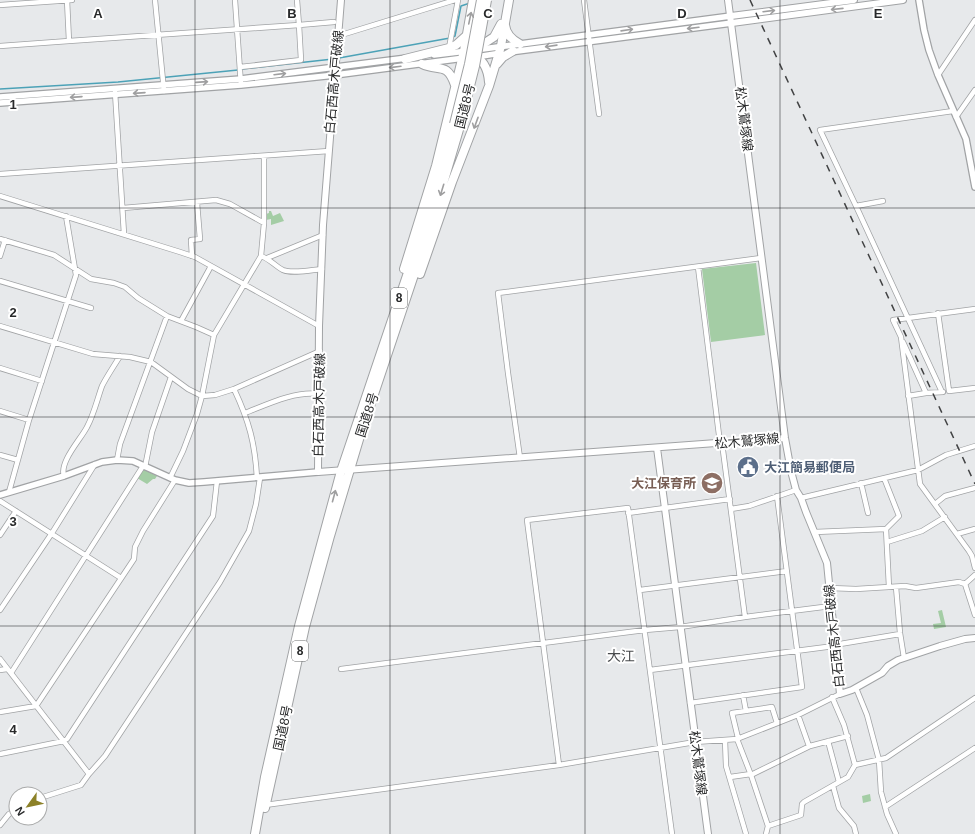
<svg xmlns="http://www.w3.org/2000/svg" width="975" height="834" viewBox="0 0 975 834" font-family="Arial,'Noto Sans JP',sans-serif">
<style>
.green{fill:#a4cda5}
.lines{fill:none;stroke-linecap:round;stroke-linejoin:round}
.stream{stroke:#4ca2b7;stroke-width:1.5}
.minor-casing{stroke:#a1a3a5;stroke-width:6}
.tertiary-casing{stroke:#a1a3a5;stroke-width:8}
.secondary-casing{stroke:#a1a3a5;stroke-width:8}
.trunk-casing{stroke:#a1a3a5;stroke-width:10}
.minor{stroke:#fff;stroke-width:4.5}
.tertiary{stroke:#fff;stroke-width:5.5}
.secondary{stroke:#fff;stroke-width:6}
.trunk{stroke:#fff;stroke-width:8}
.rail{stroke:#414243;stroke-width:1.5;stroke-dasharray:7 7;stroke-linecap:butt}
.trunk-bridge-casing{stroke:#a1a3a5;stroke-width:10;stroke-linecap:butt}
.trunk-bridge{stroke:#fff;stroke-width:8}
.oneway{stroke:#9f9fa0}
.grid{fill:none;stroke:#292a2b;stroke-width:1;stroke-opacity:0.55}
.labels{text-anchor:middle;dominant-baseline:central;stroke-width:4;stroke-linejoin:round;paint-order:stroke}
.shield{fill:#fff;stroke:#696a6b;stroke-width:1}
.shield-label{font-size:12px;font-weight:bold;fill:#292a2b}
.street-label{font-size:13px;fill:#292a2b;stroke:#fff}
.service-label{font-size:13px;font-weight:bold;fill:#4e5e75;stroke:#fff;text-anchor:start}
.education-label{font-size:13px;font-weight:bold;fill:#785e54;stroke:#fff;text-anchor:end}
.neighbourhood-label{font-size:14px;fill:#484a4c;stroke:#fff}
.grid-label{font-size:13px;text-anchor:middle;font-weight:bold;fill:#292a2b;stroke:#fff;stroke-width:4;stroke-linejoin:round;paint-order:stroke}
</style>
<rect width="100%" height="100%" fill="#e7e9eb"/>
<!-- green -->
<path class="green" d="M269,211H271L273,216L280,213L284,221L271,225V219L266,220V214L269,213Z
M756,263L765,335L711,342L702,269Z
M143,469L157,476L155,479H153L147,484L137,478Z
M942,610L946,627L934,629L933,624L941,623L938,611Z
M870,794L871,801L863,803L862,796Z"/>
<g class="lines">
<!-- stream -->
<path class="stream" d="M453,37L455,36L461,6L470,3
M339,58L450,38
M242,69L333,59
M0,89L118,82L238,70"/>
<!-- minor casing -->
<g class="minor-casing">
<path id="minor" d="M67,0L69,41L299,25L297,0
M155,0L164,91
M235,0L241,85
M584,0L599,114
M0,5L72,0
M338,36L455,0
M0,46L69,41
M449,48L458,0
M240,67L301,60L299,25L334,22
M938,75L975,20
M115,92L124,234
M956,117L975,90
M0,174L329,151
M0,196L180,252L195,257L319,326
M883,201L856,206L820,130L953,111
M856,206L942,392
M123,208L216,200L230,204L264,223
M0,239L54,255L91,279L114,283L125,287L138,298L167,316L196,327L214,335
M0,256L5,240
M192,256L191,240L200,239L197,203
M261,256C270,259 275,266 283,270C292,274 311,270 322,269
M267,258L323,235
M698,267L720,443
M0,281L91,308
M975,309L893,320L901,337L920,484L969,551L972,556L975,568
M938,313L949,391L975,388
M181,321L211,266
M0,326L93,354L130,357L151,362L188,389L202,396L215,395L234,389L320,351
M903,342L926,393L908,396
M0,368L42,381
M234,389C249,421 255,443 257,478
M926,393L943,392
M0,411L29,420
M245,413C268,404 294,391 319,394
M722,443L745,617
M0,455L18,460
M520,458L508,373L498,293L761,258
M117,460L120,444L167,316
M145,467L152,432L171,377
M64,476C59,462 81,439 87,427C94,414 97,400 102,386C107,376 114,366 120,356
M170,478L183,451L197,414L202,396L214,335L261,256L264,223V156
M884,478L899,516L886,529
M861,483L868,513
M9,492L29,420L76,275L66,216
M801,498L918,470L946,455L975,446
M0,501L121,578
M935,504L945,496L975,488
M731,509L749,506L796,490
M628,513L730,499
M815,532L886,529L889,587
M957,534L975,529
M0,535L16,511
M887,542L922,531L945,517
M965,584L975,615
M896,587L900,633L904,658
M830,588L856,589L905,586L916,588L959,582L965,584L975,575
M640,590L787,571
M0,610L52,533L95,464
M834,645L900,634
M0,659L89,774
M341,669L645,630L680,627L745,617L831,606
M0,670L7,669
M650,670L834,646
M11,673L143,466
M856,688L867,715L879,760L881,792L887,814L896,834
M743,695L746,711
M690,703L802,687L777,496
M0,712L36,706L134,559L135,547L143,531L175,480
M798,715L809,746
M738,738L732,713L772,707L777,723
M737,739L751,775L768,826
M725,740L726,766L746,834
M828,741L839,782
M0,754L64,741L67,739L213,516L217,481
M559,765L527,520L628,508L672,834
M855,765L886,758L975,698
M751,775L810,746L848,736
M730,777L751,774
M833,786L839,808L854,826L856,834
M40,798L81,785L89,774L105,756L220,582L249,531L256,504L260,478
M265,805L559,765L695,742L737,739L798,715L840,694
M885,807L975,748
M0,825L9,814L16,810
M766,834L768,826L801,815L802,804L804,802L848,777L855,765L844,725L832,697"/>
</g>
<!-- tertiary casing -->
<g class="tertiary-casing">
<path id="tertiary" d="M919,0L924,30L929,50L938,75L966,139L975,187
M475,50L731,16
M510,52L732,23
M434,55L467,51
M476,57L501,53
M0,97L241,79L407,58
M0,103L241,85L335,75L464,58
M0,495L64,476L102,462L117,460L133,461L175,480L189,483L204,482L318,472"/>
</g>
<!-- secondary casing -->
<g class="secondary-casing">
<path id="secondary" d="M341,0L323,225L319,326L318,472L785,438
M728,0L785,438L791,471L796,490L801,498L806,512L827,563L840,694L852,690L882,673L888,666L898,660L940,646L965,639L975,638
M731,16L854,0
M732,23L903,0
M657,448L708,834"/>
</g>
<!-- trunk casing -->
<g class="trunk-casing">
<path id="trunk" d="M505,25C506,35 512,40 520,44
M474,50L494,37L501,24
M472,55C484,59 488,69 489,82
M405,59L449,48L456,45L466,36
M422,64C438,72 447,61 455,85
M497,64L503,57L513,51
M404,269L436,166L464,51L473,0
M420,274L452,182L489,86L501,46L509,0
M265,808L305,627L330,536L360,436L432,221L460,126
M255,834L265,777L299,626L341,471L418,243L454,124"/>
</g>
<!-- minor -->
<use href="#minor" class="minor"/>
<!-- tertiary -->
<use href="#tertiary" class="tertiary"/>
<!-- secondary -->
<use href="#secondary" class="secondary"/>
<!-- trunk -->
<use href="#trunk" class="trunk"/>
<!-- rail -->
<path class="rail" d="M750,0L975,484"/>
<!-- trunk-bridge casing -->
<g class="trunk-bridge-casing">
<path id="trunk-bridge" d="M454,124L469,64L481,0
M460,126L475,66L487,0"/>
</g>
<!-- trunk-bridge -->
<use href="#trunk-bridge" class="trunk-bridge"/>
</g>
<!-- one-way arrows -->
<defs><path id="oneway-shaft" d="M-6 0H5M1.5-3L5.5 0L1.5 3" fill="none" stroke-width="1.6" stroke-linecap="round" stroke-linejoin="round"/></defs>
<g class="oneway">
<use href="#oneway-shaft" transform="translate(837 9) rotate(174)"/>
<use href="#oneway-shaft" transform="translate(769 11) rotate(-7)"/>
<use href="#oneway-shaft" transform="translate(470 18) rotate(-78)"/>
<use href="#oneway-shaft" transform="translate(693 28) rotate(173)"/>
<use href="#oneway-shaft" transform="translate(627 30) rotate(-8)"/>
<use href="#oneway-shaft" transform="translate(551 46) rotate(172)"/>
<use href="#oneway-shaft" transform="translate(395 67) rotate(173)"/>
<use href="#oneway-shaft" transform="translate(280 74) rotate(-7)"/>
<use href="#oneway-shaft" transform="translate(202 82) rotate(-4)"/>
<use href="#oneway-shaft" transform="translate(139 93) rotate(176)"/>
<use href="#oneway-shaft" transform="translate(76 97) rotate(176)"/>
<use href="#oneway-shaft" transform="translate(476 123) rotate(110)"/>
<use href="#oneway-shaft" transform="translate(442 190) rotate(107)"/>
<use href="#oneway-shaft" transform="translate(334 496) rotate(-75)"/>
</g>
<!-- grid -->
<path class="grid" d="M195,0V834M390,0V834M585,0V834M780,0V834M0,208H975M0,417H975M0,626H975"/>
<!-- icons -->
<defs>
<g id="civic-disc" transform="scale(1.15)"><circle r="9.5" fill="#5c6f8a" stroke="#fff"/><path d="M-.6-6.5H3V-4.5H.6V-3L4-1V1h2V6H-6V1h2V-1L-.6-3ZM-1.2 2.5V6h2.4V2.5Z" fill="#fff"/></g>
<g id="school-disc" transform="scale(1.15)"><circle r="9.5" fill="#8d6e63" stroke="#fff"/><path d="M0-5L7-2L0 1L-7-2ZM-4 1L0 2.5L4 1V4Q0 6-4 4Z" fill="#fff"/></g>
</defs>
<g fill-rule="evenodd">
<use href="#civic-disc" x="748" y="467"/>
<use href="#school-disc" x="712" y="483"/>
</g>
<g class="labels">
<!-- shield labels -->
<g class="shield">
<rect x="391" y="288" width="16" height="20" rx="3"/>
<rect x="292" y="641" width="16" height="20" rx="3"/>
</g>
<g class="shield-label">
<text x="399" y="298">8</text>
<text x="300" y="651">8</text>
</g>
<!-- street labels -->
<g class="street-label">
<text transform="translate(334 82) rotate(-85)">白石西高木戸破線</text>
<text transform="translate(465 106) rotate(-76)">国道8号</text>
<text transform="translate(744 119) rotate(83)">松木鷲塚線</text>
<text transform="translate(319 405) rotate(-89)">白石西高木戸破線</text>
<text transform="translate(367 415) rotate(-72)">国道8号</text>
<text transform="translate(747 441) rotate(-5)">松木鷲塚線</text>
<text transform="translate(834 636) rotate(-96)">白石西高木戸破線</text>
<text transform="translate(283 728) rotate(-78)">国道8号</text>
<text transform="translate(698 763) rotate(83)">松木鷲塚線</text>
</g>
<!-- service labels -->
<g class="service-label">
<text x="764" y="467">大江簡易郵便局</text>
</g>
<!-- education labels -->
<g class="education-label">
<text x="696" y="483">大江保育所</text>
</g>
<!-- neighbourhood labels -->
<g class="neighbourhood-label">
<text x="621" y="656">大江</text>
</g>
</g>
<g class="grid-label">
<text x="98" y="18">A</text>
<text x="292" y="18">B</text>
<text x="488" y="18">C</text>
<text x="682" y="18">D</text>
<text x="878" y="18">E</text>
<text x="13" y="109">1</text>
<text x="13" y="317">2</text>
<text x="13" y="526">3</text>
<text x="13" y="734">4</text>
</g>
<!-- north arrow -->
<g transform="translate(28 806) rotate(237)"><circle r="19" fill="#ffffff" stroke="#a9aaaa"/>
<path d="M0-3L7 15L0 10L-7 15Z" fill="#8c8128"/>
<text y="-6" font-size="11" font-weight="bold" text-anchor="middle" fill="#292a2b">N</text>
</g>
</svg>
